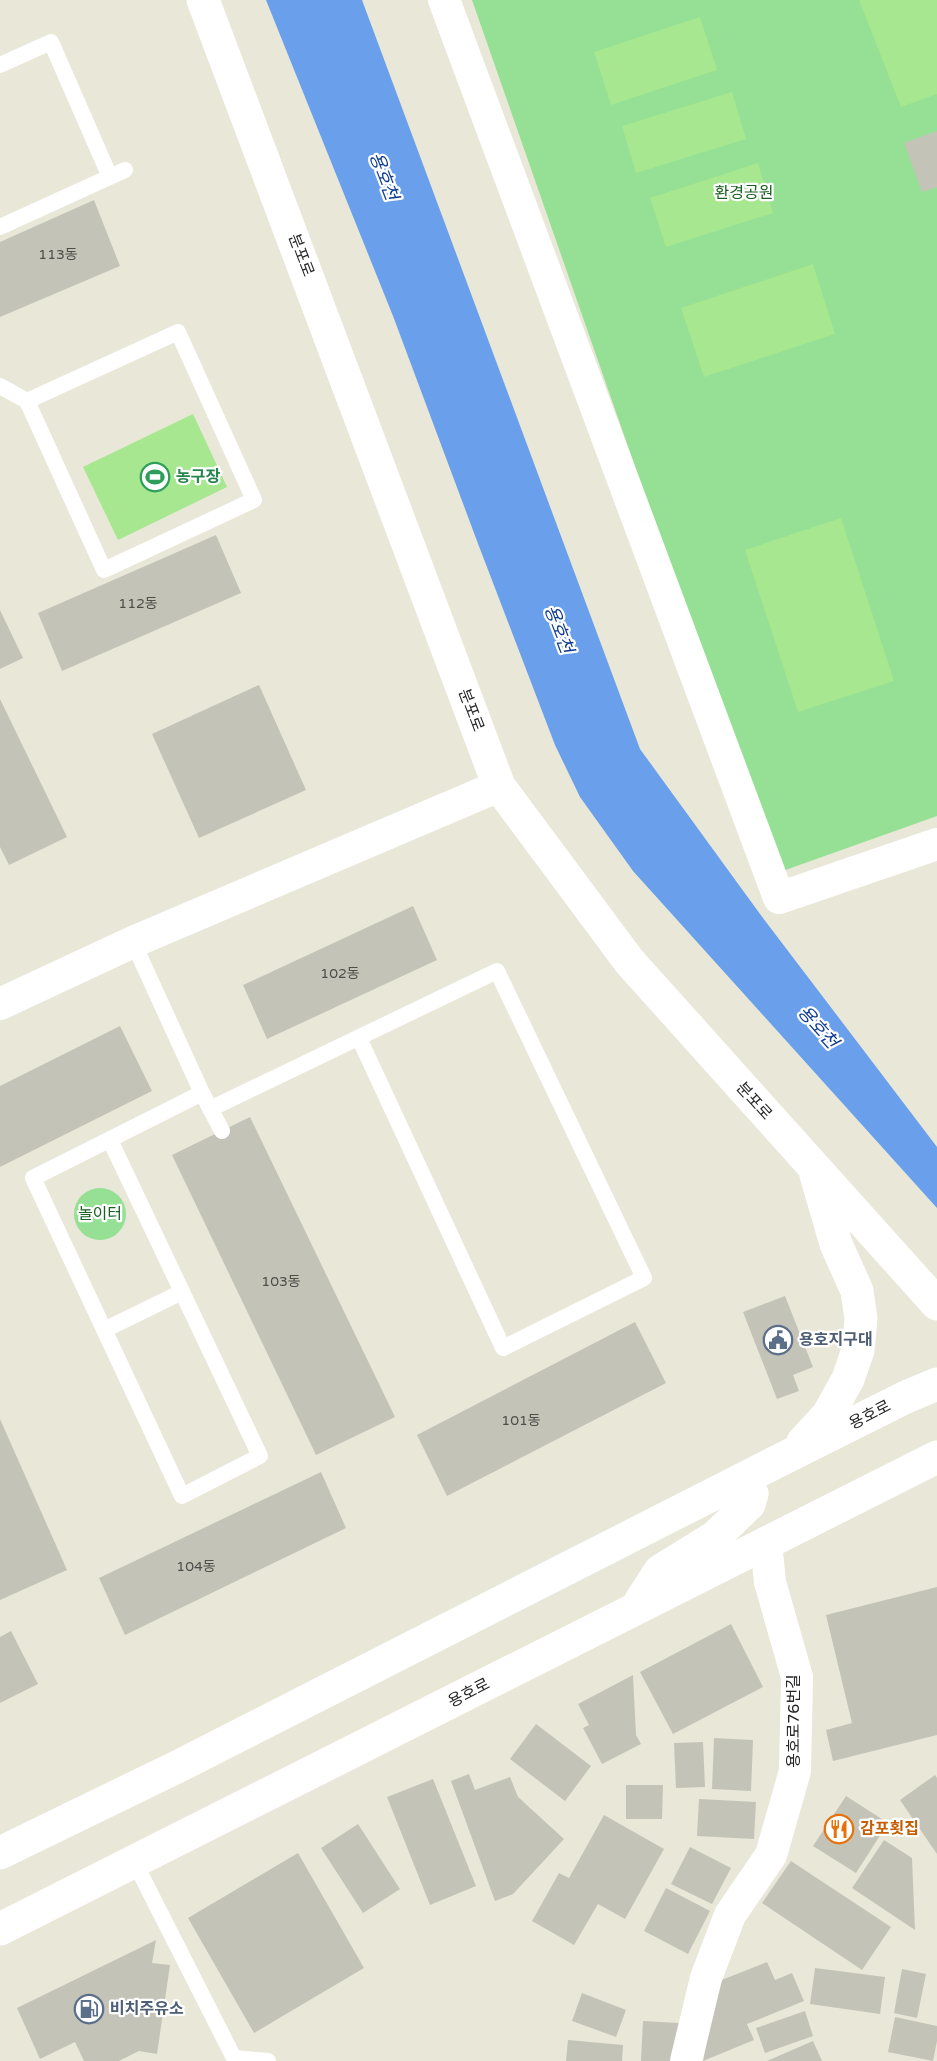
<svg xmlns="http://www.w3.org/2000/svg" width="937" height="2061" viewBox="0 0 937 2061" font-family="'Varela Round','Noto Sans KR',sans-serif">
<style>
.green{fill:#95e094}
.pitch{fill:#a6e78f}
.water{fill:#6aa0eb}
.building{fill:#c4c3b8}
.lines{fill:none;stroke-linecap:round;stroke-linejoin:round}
.lane{stroke:#fff;stroke-width:16}
.street{stroke:#fff;stroke-width:32}
.secondary{stroke:#fff;stroke-width:33}
.labels{text-anchor:middle;dominant-baseline:central;stroke-width:4.5;stroke-linejoin:round;paint-order:stroke}
.number-label{font-size:14px;fill:#4e4d4a}
.park-label{font-size:16px;fill:#1a6022;stroke:#fff}
.street-label{font-size:16px;fill:#262626;stroke:#fff}
.leisure-label{font-size:16px;font-weight:bold;fill:#27864d;stroke:#fff;text-anchor:start}
.service-label{font-size:16px;font-weight:bold;fill:#4e5e75;stroke:#fff;text-anchor:start}
.food-label{font-size:16px;font-weight:bold;fill:#c56008;stroke:#fff;text-anchor:start}
.water-label{font-size:18px;font-style:italic;fill:#0f3b92;stroke:#fff}
</style>
<rect width="100%" height="100%" fill="#e9e7d8"/>
<!-- green -->
<path class="green" d="M472,0H937V816L777,873Z
M74 1214a26 26 0 1 1 52 0a26 26 0 1 1-52 0Z"/>
<!-- pitch -->
<path class="pitch" d="M859,0H937V94L901,107Z
M700,17L717,70L611,105L594,52Z
M732,92L746,139L636,173L622,126Z
M758,163L773,213L666,247L650,198Z
M813,264L835,334L704,377L681,308Z
M193,414L227,487L118,540L83,467Z
M841,518L894,681L798,712L745,550Z"/>
<!-- water -->
<path class="water" d="M266,0H362L640,749L760,914L937,1147V1208L633,871L580,797L555,745L477,541L393,316Z"/>
<!-- building -->
<path class="building" d="M937,131V187L922,192L904,143Z
M94,200L120,266L0,317V242Z
M216,535L241,593L62,671L38,613Z
M0,610L23,658L0,669Z
M259,685L306,790L199,838L152,734Z
M0,699L67,837L9,865L0,847Z
M413,906L437,960L267,1039L243,985Z
M120,1026L152,1091L0,1167V1086Z
M250,1117L395,1417L316,1455L172,1155Z
M785,1296L813,1367L793,1375L799,1391L777,1399L743,1312Z
M635,1322L666,1383L447,1496L417,1435Z
M0,1419L67,1570L0,1600Z
M321,1472L346,1528L125,1635L99,1578Z
M937,1587V1735L833,1761L826,1730L852,1723L826,1615Z
M731,1624L763,1687L673,1734L640,1672Z
M11,1631L38,1684L0,1703V1637Z
M633,1675L636,1735L641,1744L602,1764L583,1728L589,1725L578,1704Z
M536,1724L591,1766L565,1801L510,1759Z
M714,1738L753,1740L751,1791L712,1789Z
M703,1742L705,1787L676,1788L674,1743Z
M469,1774L475,1790L510,1777L518,1797L564,1839L513,1894L495,1901L451,1781Z
M935,1775L937,1778V1854L900,1800Z
M433,1779L476,1886L430,1905L387,1797Z
M626,1785H663L662,1819H626Z
M846,1796L888,1823L856,1873L813,1846Z
M699,1799L756,1802L754,1839L697,1836Z
M604,1815L664,1849L625,1919L598,1904L574,1945L532,1921L559,1873L569,1878Z
M358,1824L400,1889L363,1913L321,1848Z
M884,1840L912,1858L915,1930L852,1888Z
M690,1847L731,1868L712,1904L671,1884Z
M298,1853L364,1968L254,2033L188,1918Z
M791,1861L891,1927L862,1970L762,1903Z
M666,1888L710,1911L688,1954L644,1931Z
M156,1940L152,1963L170,1965L157,2054L139,2051L119,2061H84L75,2042L40,2059L17,2008Z
M767,1962L775,1980L792,1973L804,2001L747,2024L754,2040L703,2061L719,1981Z
M815,1968L885,1977L880,2014L810,2004Z
M902,1969L926,1974L917,2018L894,2013Z
M582,1993L626,2010L616,2037L572,2021Z
M805,2011L813,2036L765,2053L756,2028Z
M895,2017L937,2026V2041L933,2061L888,2052Z
M643,2021L679,2023L676,2061H641Z
M568,2040L623,2045L622,2061H566Z
M813,2041L822,2061H767Z"/>
<g class="lines">
<!-- lane -->
<path class="lane" d="M0,65L51,42L110,177
M0,227L125,170
M178,332L254,500L104,570L27,401Z
M0,386L27,401
M133,942L202,1093L222,1131
M210,1109L497,971L644,1278L503,1348L359,1038
M110,1140L260,1456L182,1496L33,1178L202,1093
M104,1330L182,1292
M134,1861L234,2058L268,2061"/>
<!-- street -->
<path class="street" d="M444,0L779,898L937,844
M0,1004L133,942L499,786
M686,2061L706,1978L730,1915L771,1855L795,1771L797,1677L770,1582L766,1543"/>
<!-- secondary -->
<path class="secondary" d="M203,0L499,786L629,961L937,1304
M803,1442L828,1415L848,1379L858,1350L861,1319L857,1291L836,1244L816,1175
M640,1602L660,1571L715,1537L749,1504L752,1494L740,1481
M0,1853L177,1767L792,1454L906,1397L937,1384
M0,1929L937,1457"/>
</g>
<!-- icons -->
<defs>
<g id="stadium-ring" transform="scale(1.5)"><circle r="9.5" fill="#fff" stroke="#2e9e5b" stroke-width="1.5"/><path d="M0-5a6.5 5 0 1 0 0 10a6.5 5 0 1 0 0-10ZM-3.5-1.8h7v3.6h-7Z" fill="#2e9e5b"/></g>
<g id="civic-ring" transform="scale(1.5)"><circle r="9.5" fill="#fff" stroke="#5c6f8a" stroke-width="1.5"/><path d="M-.6-6.5H3V-4.5H.6V-3L4-1V1h2V6H-6V1h2V-1L-.6-3ZM-1.2 2.5V6h2.4V2.5Z" fill="#5c6f8a"/></g>
<g id="restaurant-ring" transform="scale(1.5)"><circle r="9.5" fill="#fff" stroke="#e8710a" stroke-width="1.5"/><path d="M-5-6h1v4h1v-4h1v4h1v-4h1v5L-1.5 .5V6h-2V.5L-5-1ZM5-6V6H3V1.5H1.5Q1.5-4 5-6Z" fill="#e8710a"/></g>
<g id="fuel-ring" transform="scale(1.5)"><circle r="9.5" fill="#fff" stroke="#5c6f8a" stroke-width="1.5"/><path d="M-5.5-6h7V0h2V4h1.3V-2.5L3-4.5l.8-.8L6-3V5H2.5V1h-1V6h-7ZM-4.2-4.7v3.2H.2V-4.7Z" fill="#5c6f8a"/></g>
</defs>
<g fill-rule="evenodd">
<use href="#stadium-ring" x="155" y="477"/>
<use href="#civic-ring" x="778" y="1340"/>
<use href="#restaurant-ring" x="839" y="1829"/>
<use href="#fuel-ring" x="89" y="2009"/>
</g>
<g class="labels">
<!-- number labels -->
<g class="number-label">
<text x="58" y="254">113동</text>
<text x="138" y="603">112동</text>
<text x="340" y="973">102동</text>
<text x="281" y="1281">103동</text>
<text x="521" y="1420">101동</text>
<text x="196" y="1566">104동</text>
</g>
<!-- park labels -->
<g class="park-label">
<text x="744" y="193">환경공원</text>
<text x="100" y="1214">놀이터</text>
</g>
<!-- street labels -->
<g class="street-label">
<text transform="translate(301 255) rotate(69)">분포로</text>
<text transform="translate(471 710) rotate(69)">분포로</text>
<text transform="translate(754 1101) rotate(48)">분포로</text>
<text transform="translate(870 1415) rotate(-27)">용호로</text>
<text transform="translate(469 1693) rotate(-27)">용호로</text>
<text transform="translate(794 1721) rotate(-90)">용호로76번길</text>
</g>
<!-- leisure labels -->
<g class="leisure-label">
<text x="176" y="477">농구장</text>
</g>
<!-- service labels -->
<g class="service-label">
<text x="799" y="1340">용호지구대</text>
<text x="110" y="2009">비치주유소</text>
</g>
<!-- food labels -->
<g class="food-label">
<text x="860" y="1829">감포횟집</text>
</g>
<!-- water labels -->
<g class="water-label">
<text transform="translate(384 176) rotate(69)">용호천</text>
<text transform="translate(559 629) rotate(69)">용호천</text>
<text transform="translate(818 1027) rotate(48)">용호천</text>
</g>
</g>
</svg>
